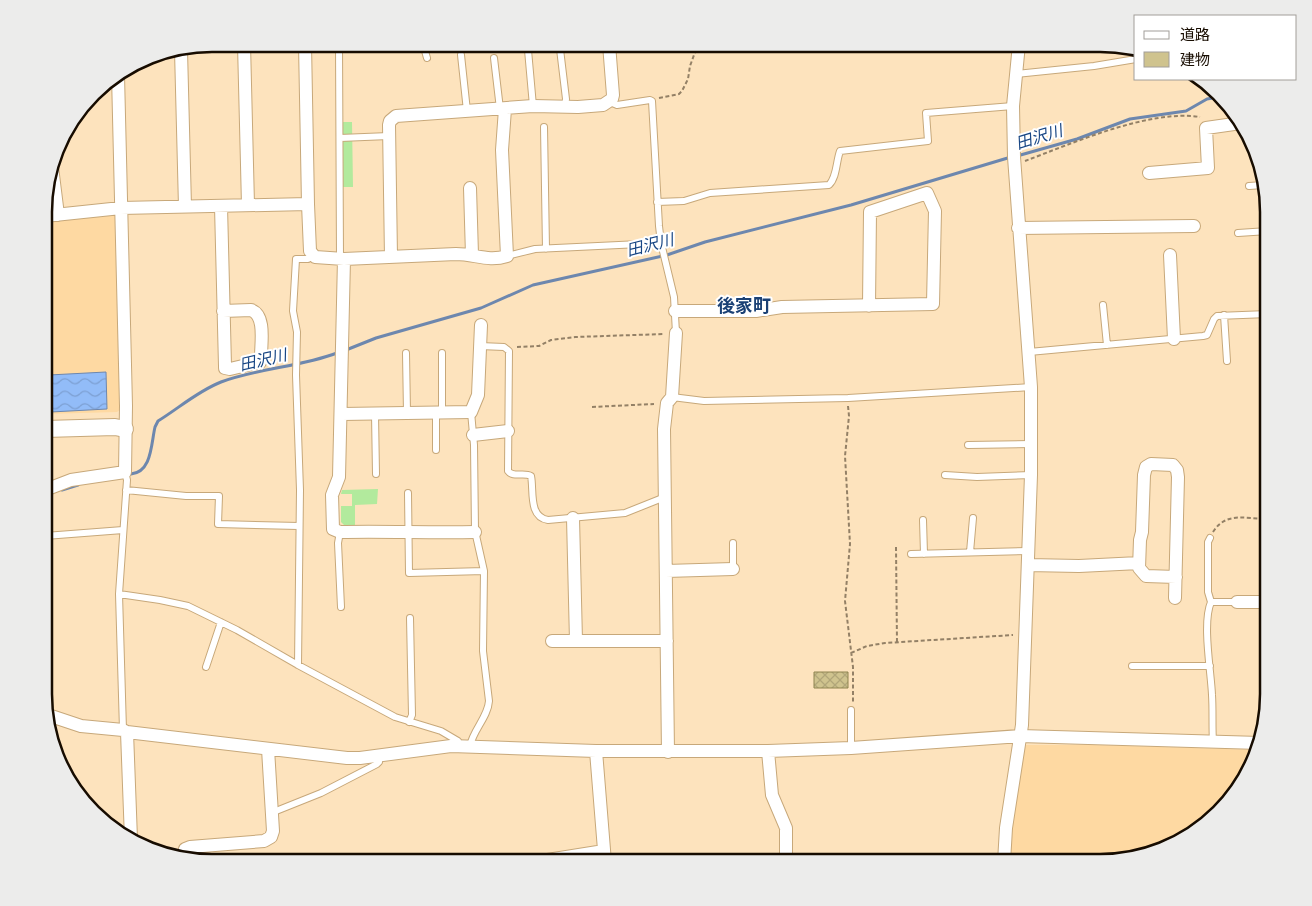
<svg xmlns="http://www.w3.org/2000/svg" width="1312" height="906" viewBox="0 0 1312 906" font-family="'Roboto Condensed','Noto Sans JP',sans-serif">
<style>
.built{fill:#fed9a2}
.park{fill:#b2ea9d}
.water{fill:url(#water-waves);stroke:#6d87ae}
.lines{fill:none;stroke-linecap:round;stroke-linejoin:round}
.stream{stroke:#6d87ae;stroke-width:3}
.building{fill:url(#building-cross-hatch);stroke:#8f8451}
.service-casing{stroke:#c7a87a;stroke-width:8}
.minor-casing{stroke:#c7a87a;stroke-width:14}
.tertiary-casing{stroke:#c7a87a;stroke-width:18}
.path{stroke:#938066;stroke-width:2;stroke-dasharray:4 2.5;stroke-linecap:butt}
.service{stroke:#fff;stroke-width:6}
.minor{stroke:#fff;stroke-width:12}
.tertiary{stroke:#fff;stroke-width:16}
.labels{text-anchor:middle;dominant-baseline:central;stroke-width:4;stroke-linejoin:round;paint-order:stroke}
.water-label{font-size:16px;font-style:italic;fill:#184684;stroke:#fff}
.quarter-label{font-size:18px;font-weight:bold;fill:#1b4175;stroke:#fff}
.rim{fill:none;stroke:#170c00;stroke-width:2.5}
</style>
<defs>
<pattern id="water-waves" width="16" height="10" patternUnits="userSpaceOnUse" patternTransform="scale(1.25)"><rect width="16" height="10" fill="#92bcf8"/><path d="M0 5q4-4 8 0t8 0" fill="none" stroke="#7da0d3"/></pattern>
<pattern id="building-cross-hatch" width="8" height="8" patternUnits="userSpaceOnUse" patternTransform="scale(1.25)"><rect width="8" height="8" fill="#cfc38e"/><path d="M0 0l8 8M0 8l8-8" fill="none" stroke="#b1a679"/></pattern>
</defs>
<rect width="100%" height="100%" fill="#fde3bd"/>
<!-- built -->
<path class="built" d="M117,215L121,409L117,412L45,414V222Z
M1026,745H1094L1258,750L1234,796L1174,845L1100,862H1010L1011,819L1022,756Z"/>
<!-- park -->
<path class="park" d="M343,122H352L353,187H342Z
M378,489L377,504L355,505V526H345L341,522V506H352V494H341L342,490Z"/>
<!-- water -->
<path class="water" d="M106,372L107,409L51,412L49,375Z"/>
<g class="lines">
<!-- stream -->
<path class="stream" d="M1017,156L1077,139L1130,119L1186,111L1207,99L1218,97
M346,350L376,338L481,308L533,285L667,255L705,242L851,205L1011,157
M131,474C152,472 151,444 155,427L158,421C179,408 198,391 221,382C259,368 300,367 337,353
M62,490L78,485"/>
</g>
<!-- building -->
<path class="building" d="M814,672H848V688H814Z"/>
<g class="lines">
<!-- service casing -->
<g class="service-casing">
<path id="service" d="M339,44L340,258
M423,44L427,58
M560,49L566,99L565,106
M528,50L533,106
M461,55L467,111
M494,58L500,109
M1016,74L1094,66L1136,59
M610,102L617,105L650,100L652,101L659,226L661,243L674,297L676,333
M544,127L546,249
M340,138L389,136
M1249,186L1263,185
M657,202L684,201L710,193L829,185C837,177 836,162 840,151L928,141L926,113L1013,106
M1238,233L1268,231
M507,256L535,249L661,243
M1103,305L1107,345
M1224,315L1227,361
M480,346L504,347L509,351L508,471C513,478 524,472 531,476C534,490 528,517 548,520L625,513L660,499H665
M1029,352L1203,336L1207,335L1214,319L1217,316L1268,314
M406,353L407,413
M442,353V413
M1266,369H1268
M672,397L704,401L848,398L1031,387
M436,413V450
M375,414L376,474
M968,445L1031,444
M945,475L977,477L1031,475
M126,490L186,496H219L218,524L299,526
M408,493L409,573L484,571
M923,520L924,554
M340,532L338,543L341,607
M45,536L123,530
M1210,538L1208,542V592L1211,602
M733,543V569
M970,552L973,518
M911,554L1028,551
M119,594L160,600L188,606L237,630L298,665L395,717L441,731L458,741V746
M298,665L300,490L296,375L297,332L293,311L296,259H308L313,256
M1132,666H1210
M206,667L221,622
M1267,676L1268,662
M409,722L412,715L410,618
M123,730L119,594L127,480L125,472
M1213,742C1212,726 1213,710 1212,695C1211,671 1202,623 1211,602H1237
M470,746C473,730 488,717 489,701L483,651L484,571L475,531L474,445L471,412
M851,748V710
M271,813L321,793L377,764L379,762V755"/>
</g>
<!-- minor casing -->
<g class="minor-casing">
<path id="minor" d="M244,44L248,205
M305,44L308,204L310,251L315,257L344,259L456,254C475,254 488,262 507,256L502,150L505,109
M181,50L185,207
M52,167L58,215
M1149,173L1208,168L1206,128L1241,123
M470,188L472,255
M221,206L225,366V368L230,369L260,362L261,356C261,343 266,315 251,310L223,311
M45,216L121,208L308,204
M1018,228L1194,226
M1170,255L1174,339
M391,257L389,125L390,121L396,116L533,106L578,107L603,105L612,99L613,95L609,44
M344,259L339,477L332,495L333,529L340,532C386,531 430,533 475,532
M675,311H756L782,307L933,304L935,211L927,193L870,212L869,306
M342,414L471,412L478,395L481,325
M473,435L508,431
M45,490L71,480L125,472L126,406L118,75
M573,518L576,641
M1028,565L1079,566L1139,563
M666,571L733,569
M1175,598L1178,477L1177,470L1173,465L1151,464L1146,467L1144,475L1142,532L1140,540L1139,568L1146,576L1176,577
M1237,602H1268
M552,641H667
M45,714L81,726L123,730L127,732L347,758H360L451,746L596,751H768L851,748L1020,736L1260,743
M127,732L131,839
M596,751L605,862
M768,751L772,795L786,828V862
M668,752L664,429L667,403L672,397L676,333
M183,858L185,849L190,847L264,841L271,837L273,831L268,749
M535,862L604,851
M1004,862L1006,828L1022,725L1031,475V387L1014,157L1013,106L1019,44"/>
</g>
<!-- tertiary casing -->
<g class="tertiary-casing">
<path id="tertiary" d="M45,429L115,427L125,429"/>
</g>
<!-- path -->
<path class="path" d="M659,98L679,94L682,91L688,79L690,66L698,44
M1025,161C1073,143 1150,109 1200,117
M517,347L539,346L551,340L575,337L664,334
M848,406L849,416L845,456L850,544L845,601L853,667V702
M592,407L654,404
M1213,532C1226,511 1247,519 1268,519
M896,547L897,643
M851,653L867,646L885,643L1013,635"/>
<!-- service -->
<use href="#service" class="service"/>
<!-- minor -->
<use href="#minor" class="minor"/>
<!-- tertiary -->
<use href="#tertiary" class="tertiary"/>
</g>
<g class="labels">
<!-- water labels -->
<g class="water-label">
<text transform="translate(1039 137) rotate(-17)">田沢川</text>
<text transform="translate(650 245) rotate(-14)">田沢川</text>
<text transform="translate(263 360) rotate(-13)">田沢川</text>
</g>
<!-- quarter labels -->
<g class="quarter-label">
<text x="744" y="305">後家町</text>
</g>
</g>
<!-- crop -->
<path d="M0 0H1312V906H0ZM212 52H1100A160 160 0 0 1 1260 212V694A160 160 0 0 1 1100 854H212A160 160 0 0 1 52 694V212A160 160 0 0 1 212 52Z" fill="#ececeb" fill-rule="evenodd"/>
<path class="rim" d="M212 52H1100A160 160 0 0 1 1260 212V694A160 160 0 0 1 1100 854H212A160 160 0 0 1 52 694V212A160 160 0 0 1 212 52Z"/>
<!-- legend -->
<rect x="1134" y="15" width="162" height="65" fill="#ffffff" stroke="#a29e99"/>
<rect x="1144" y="31" width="25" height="8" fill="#ffffff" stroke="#a29e99"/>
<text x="1180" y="40" font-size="15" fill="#170c00">道路</text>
<rect x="1144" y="52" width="25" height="15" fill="#cfc38e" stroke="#a29e99"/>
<text x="1180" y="65" font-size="15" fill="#170c00">建物</text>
</svg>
